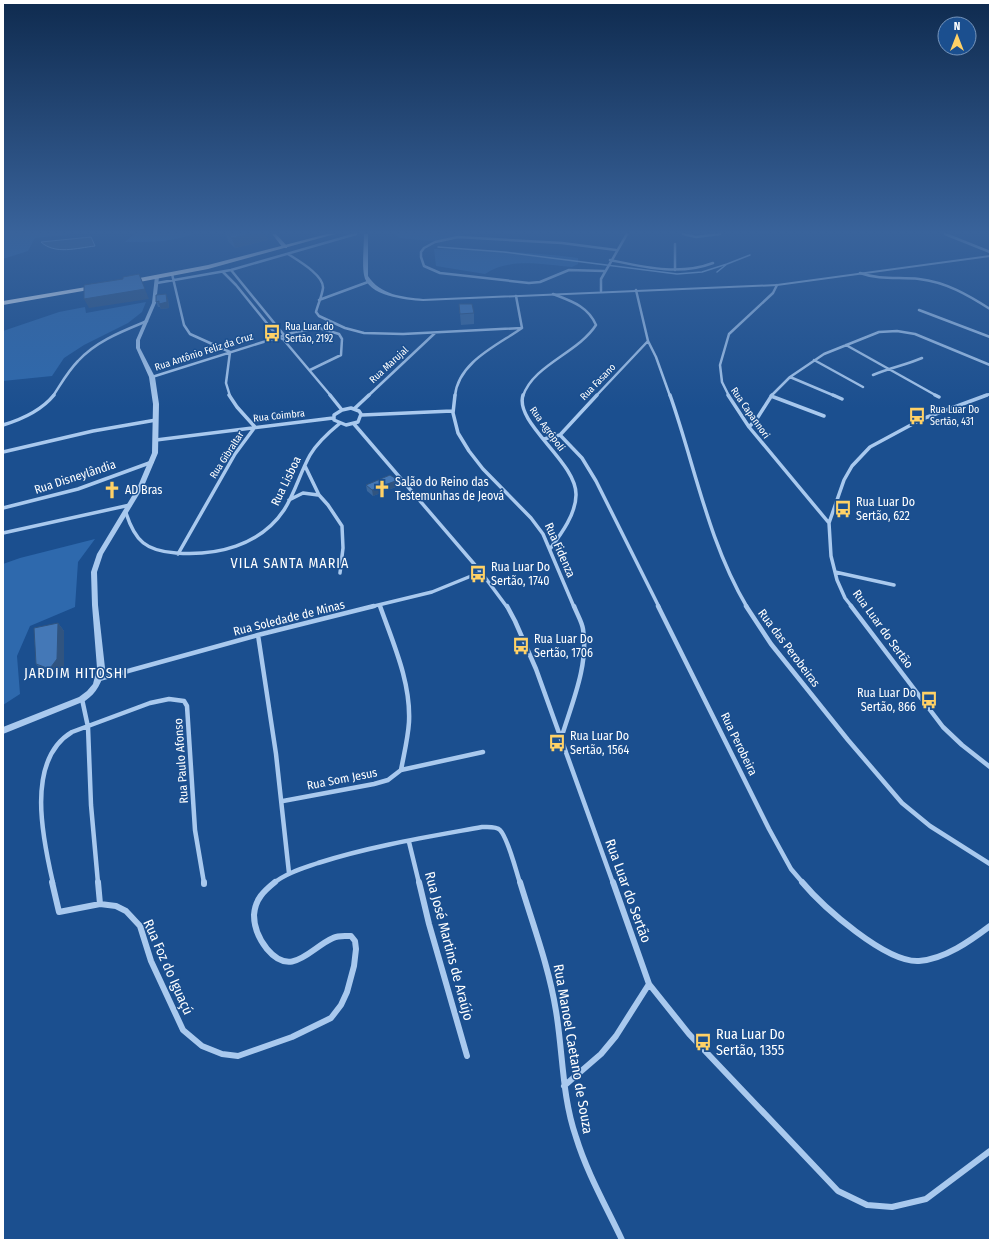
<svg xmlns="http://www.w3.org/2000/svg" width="993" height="1243" viewBox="0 0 993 1243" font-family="'Fira Sans Condensed',sans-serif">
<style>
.green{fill:#2e69ad}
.water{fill:#3c6290;stroke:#9cc4f0}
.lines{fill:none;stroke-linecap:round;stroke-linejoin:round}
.stream{stroke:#9cc4f0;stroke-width:1.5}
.minor-far3{stroke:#a9c9ee;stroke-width:2.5}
.minor-far2{stroke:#a9c9ee;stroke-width:3.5}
.minor-far1{stroke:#a9c9ee;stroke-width:4.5}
.minor{stroke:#a9c9ee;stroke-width:6}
.tertiary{fill:#a9c9ee;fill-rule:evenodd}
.secondary{fill:#d6e6fa;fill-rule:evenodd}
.primary{fill:#f0f6ff;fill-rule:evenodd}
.wall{fill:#3a679d}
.shaded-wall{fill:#305480}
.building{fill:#4478b7;stroke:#305480}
.labels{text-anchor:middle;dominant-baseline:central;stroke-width:3;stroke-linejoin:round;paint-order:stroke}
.far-poi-label{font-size:10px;fill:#fff;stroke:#1b4f8f;text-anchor:start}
.far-street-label{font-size:10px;fill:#fff;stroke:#1b4f8f}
.street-label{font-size:12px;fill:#fff;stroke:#1b4f8f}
.poi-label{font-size:12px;fill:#fff;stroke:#1b4f8f;text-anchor:start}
.quarter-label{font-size:14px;letter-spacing:1px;fill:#fff;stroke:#1b4f8f}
.near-street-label{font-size:14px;fill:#fff;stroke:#1b4f8f}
.near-poi-label{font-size:14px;fill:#fff;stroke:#1b4f8f;text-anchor:start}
</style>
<rect width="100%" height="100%" fill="#1b4f8f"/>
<!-- green -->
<path class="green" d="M3,234H74L35,238L28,251L3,259Z
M134,234H192C171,243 147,242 125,242Z
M396,234H467L432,241L399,238Z
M434,249C482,249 530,252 578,258V264L572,267C545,265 510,257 485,274L436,266Z
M146,302L142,312L128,323L84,345L64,358L52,376L3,381V331L59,312L85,307L86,313Z
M95,539L78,562L75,607L30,626L17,656L20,694L3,705V564L20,558Z"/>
<!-- water -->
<path class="water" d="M91,237L95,246C77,248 55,255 41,242Z"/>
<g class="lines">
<!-- stream -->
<path class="stream" d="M438,247L504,252L677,274L702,272L727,264
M717,272L727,264L750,255"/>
<!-- minor-far3 -->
<path class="minor-far3" d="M683,234L696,237L720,234
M945,234L990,252
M675,244V270
M288,254C297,260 324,275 323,288C322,296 318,304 316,312L319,316L345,328L364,333L403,334L522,328L516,296
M610,260C644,267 679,276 713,263
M231,270L284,335V337
M604,271L569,270L540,282L529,283L440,273L424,266L421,257V252L424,248L435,242L458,237L562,243L616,250
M223,272L236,285L278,337L283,339L331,396
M860,273C879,280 899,277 919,279C946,282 968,295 990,309
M172,274L184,325L190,334L230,352
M157,283L231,270L356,234
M636,290L648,341L656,357L670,396
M601,291V279L627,234
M319,300L368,282
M919,310L990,337
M846,345L937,396
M814,360L863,387
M873,375C889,368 906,365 922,358
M152,377L295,332L319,328L339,334L342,339L341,355L310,370
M790,377L835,396
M53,396C61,384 68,371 78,361C96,341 123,331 147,321
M230,396L226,383L230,352
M368,396L435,333
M455,396C458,362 498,345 522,328
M523,396C533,365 578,353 596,325C588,306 571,301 553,294
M596,396L648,341
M729,396L722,382L720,365L729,334L773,293L777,285
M771,396L790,377L824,354L879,332L897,331L915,334L990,365
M984,396L990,394"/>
<!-- minor-far2 -->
<path class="minor-far2" d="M330,395L342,410
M455,395L453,413L458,433L469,451L483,469L531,518L543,534L574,607
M523,395C514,423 577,462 576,495C576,514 561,534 550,549
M670,395C695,466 708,541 747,607
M728,395L749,427L829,523
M833,395L842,399
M935,395L939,397
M771,396L824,416
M351,408L359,411L361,414L358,422L346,425L334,420V415L342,410Z
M354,409L369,395
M362,415L452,411
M354,424L481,572L507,607
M3,425C23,419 41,411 54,395
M749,427L758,417L772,395
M560,435L597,395
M544,439L560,435L582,458L596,481L659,607
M156,440L333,418
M3,452L93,431L156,420
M305,466L319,495L328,505L342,526L343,548L340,573
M289,500L303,493L318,495
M3,508L78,489L152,462
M126,513C135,541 146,551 176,553C216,556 260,546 284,510C295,493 300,473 310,455C317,443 328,433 339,424
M3,533L130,505
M178,554L235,454L255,427L237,407L229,395
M835,572L894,585
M370,607L432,592L481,572
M852,607L845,598L837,580L831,556L829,523L844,480L852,466L870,447L922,419L987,395"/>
<!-- minor-far1 -->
<path class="minor-far1" d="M380,606C393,643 411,682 409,722C408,738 404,754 401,770
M507,606L515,621L536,669L613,883
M658,606L769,829L791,869L803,883
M746,606L771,644L848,740L902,803L930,826L990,864
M851,606L943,727L962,745L990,767
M258,635L276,754L289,873
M99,679L258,635L374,606
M82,699L88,727L91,805L98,883
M561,739C571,705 589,666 583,629C582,622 577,614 574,606
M283,801L374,784L388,780L401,770L483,752
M409,842L419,883
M53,883C43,840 25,760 72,732L150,703L169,699L184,701L187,706L195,830L204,883
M274,883C286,873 304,868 318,863C371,846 427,837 482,827C488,827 496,826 500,830C508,838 516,871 520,883"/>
<!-- minor -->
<path class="minor" d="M52,882L59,912L100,904
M98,882L100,904L116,906L126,911L140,926L151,961L183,1030L202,1046L222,1054L238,1056L292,1037L331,1018L341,1005L347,992L354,966L356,949L355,941L351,936C344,936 339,935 333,938C310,948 292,979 267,949C259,939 254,927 254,915C255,899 264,891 275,882
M204,882V884
M419,882L429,924L467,1056
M520,882C533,925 549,967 556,1011C563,1053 562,1097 576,1137C587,1173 606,1206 622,1240
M613,882L649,984L689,1034L838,1191L867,1205L892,1207L926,1199L990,1151
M802,882C823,907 886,963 919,961C945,959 970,941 990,926
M564,1086L601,1054L616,1036L649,984"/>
<!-- tertiary -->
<path class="tertiary" d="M364,234H368V276C380,295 403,297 423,299L777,284L990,255V257L777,286L423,301C406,300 367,296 364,275C362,263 364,246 364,234Z
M155,276L159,277L156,303L140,340V348L155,377L159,404L158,453L144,486L103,554L97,572L98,605L105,668C102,682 97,693 85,701L3,734V727L79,697L87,691L93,684L97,668L92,605L91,572L97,554L138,486L152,453L153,404L149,377L136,348V340L152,303Z"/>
<!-- secondary -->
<path class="secondary" d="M272,234H276L287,246V248H283Z"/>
<!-- primary -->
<path class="primary" d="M327,234H335L208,269L129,284L126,282L129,280L208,265Z
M98,285L100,286V288L3,305V301Z"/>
</g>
<!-- wall -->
<path class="wall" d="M226,234H266L268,240L235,248L228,241Z
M168,299L169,308L161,309L160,307H158L156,302Z
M459,304L474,313V324L461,325Z
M398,480V486L373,496L367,491L366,485Z
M58,623L64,631V667L58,674L54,675L43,672L36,664Z"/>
<!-- shaded-wall -->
<path class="shaded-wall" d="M249,234H266L268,240L235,248L232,238Z
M139,274L149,299L89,308L84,299Z
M166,294L168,299L169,308L161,309L159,304Z
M398,480V486L373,496L372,490Z
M58,623L64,631V667L58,674L54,675L47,668Z"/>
<!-- building -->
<path class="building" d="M228,234H249L232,238Z
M139,274L145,289L84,299V285L123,279V277Z
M166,294L167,302L159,304V301L156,302V295Z
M459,304H472L474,313L460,314Z
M390,475L398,480L372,490L366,485Z
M58,623L57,659L51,667L47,668L36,664L34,628Z"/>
<!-- sky -->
<linearGradient id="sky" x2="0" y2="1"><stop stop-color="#0f2b4f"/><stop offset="0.57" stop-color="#39639b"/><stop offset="1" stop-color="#39639b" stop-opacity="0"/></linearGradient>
<rect width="993" height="408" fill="url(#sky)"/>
<!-- icons -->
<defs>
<g id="bus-bare" transform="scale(1.38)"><path d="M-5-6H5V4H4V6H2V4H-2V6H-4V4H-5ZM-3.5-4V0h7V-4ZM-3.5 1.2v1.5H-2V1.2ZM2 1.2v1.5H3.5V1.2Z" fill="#ffd166" stroke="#1b4f8f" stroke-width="2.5" paint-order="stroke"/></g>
<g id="church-bare" transform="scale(1.38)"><path d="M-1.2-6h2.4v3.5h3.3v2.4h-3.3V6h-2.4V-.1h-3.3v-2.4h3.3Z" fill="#ffd166" stroke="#1b4f8f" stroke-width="2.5" paint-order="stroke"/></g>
</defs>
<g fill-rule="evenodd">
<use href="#bus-bare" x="272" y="333"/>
<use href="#bus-bare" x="917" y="416"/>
<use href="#church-bare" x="382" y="489"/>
<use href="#church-bare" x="112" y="490"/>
<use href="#bus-bare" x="843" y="509"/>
<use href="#bus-bare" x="478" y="574"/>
<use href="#bus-bare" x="521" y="646"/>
<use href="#bus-bare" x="929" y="700"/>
<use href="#bus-bare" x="557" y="743"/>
<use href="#bus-bare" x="703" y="1042"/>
</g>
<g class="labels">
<!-- far-poi labels -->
<g class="far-poi-label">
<text x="285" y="327">Rua Luar do<tspan x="285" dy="12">Sertão, 2192</tspan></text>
<text x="930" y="410">Rua Luar Do<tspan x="930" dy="12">Sertão, 431</tspan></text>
</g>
<!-- far-street labels -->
<g class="far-street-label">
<text transform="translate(204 352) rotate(-18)">Rua Antônio Feliz da Cruz</text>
<text transform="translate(389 365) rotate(-43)">Rua Marujal</text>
<text transform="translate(598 382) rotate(-46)">Rua Fasano</text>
<text transform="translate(750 413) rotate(55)">Rua Capannori</text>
<text transform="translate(279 416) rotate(-6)">Rua Coimbra</text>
<text transform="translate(547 429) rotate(54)">Rua Agrópoli</text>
<text transform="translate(227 455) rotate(-57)">Rua Gibraltar</text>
</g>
<!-- street labels -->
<g class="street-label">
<text transform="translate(75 477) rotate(-18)">Rua Disneylândia</text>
<text transform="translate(286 481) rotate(-64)">Rua Lisboa</text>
<text transform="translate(560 550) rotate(66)">Rua Fidenza</text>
<text transform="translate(289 618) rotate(-14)">Rua Soledade de Minas</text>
<text transform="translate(883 629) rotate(54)">Rua Luar do Sertão</text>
<text transform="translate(789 648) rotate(53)">Rua das Perobeiras</text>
<text transform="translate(739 744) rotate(64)">Rua Perobeira</text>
<text transform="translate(181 761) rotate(-94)">Rua Paulo Afonso</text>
<text transform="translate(342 779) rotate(-11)">Rua Som Jesus</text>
</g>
<!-- poi labels -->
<g class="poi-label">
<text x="395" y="482">Salão do Reino das<tspan x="395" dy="14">Testemunhas de Jeová</tspan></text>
<text x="125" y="490">AD Bras</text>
<text x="856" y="502">Rua Luar Do<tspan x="856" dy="14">Sertão, 622</tspan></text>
<text x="491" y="567">Rua Luar Do<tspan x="491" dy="14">Sertão, 1740</tspan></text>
<text x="534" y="639">Rua Luar Do<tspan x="534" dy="14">Sertão, 1706</tspan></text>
<text x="916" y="693" text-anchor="end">Rua Luar Do<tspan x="916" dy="14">Sertão, 866</tspan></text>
<text x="570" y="736">Rua Luar Do<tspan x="570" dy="14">Sertão, 1564</tspan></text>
</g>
<!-- quarter labels -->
<g class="quarter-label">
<text x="290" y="563">VILA SANTA MARIA</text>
<text x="76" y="673">JARDIM HITOSHI</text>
</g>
<!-- near-street labels -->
<g class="near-street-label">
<text transform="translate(628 891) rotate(70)">Rua Luar do Sertão</text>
<text transform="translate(449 946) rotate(75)">Rua José Martins de Araújo</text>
<text transform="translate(168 967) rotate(66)">Rua Foz do Iguaçú</text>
<text transform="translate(573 1049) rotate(80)">Rua Manoel Caetano de Souza</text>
</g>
<!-- near-poi labels -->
<g class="near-poi-label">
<text x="716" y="1034">Rua Luar Do<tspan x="716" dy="16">Sertão, 1355</tspan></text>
</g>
</g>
<!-- border -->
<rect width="993" height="1243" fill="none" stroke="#ffffff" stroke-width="8"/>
<!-- north arrow -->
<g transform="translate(957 36)"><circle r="19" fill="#1b4f8f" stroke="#7695bc"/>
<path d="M0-3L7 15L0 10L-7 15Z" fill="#ffd166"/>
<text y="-6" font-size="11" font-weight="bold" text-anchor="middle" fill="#ffffff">N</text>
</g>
</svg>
